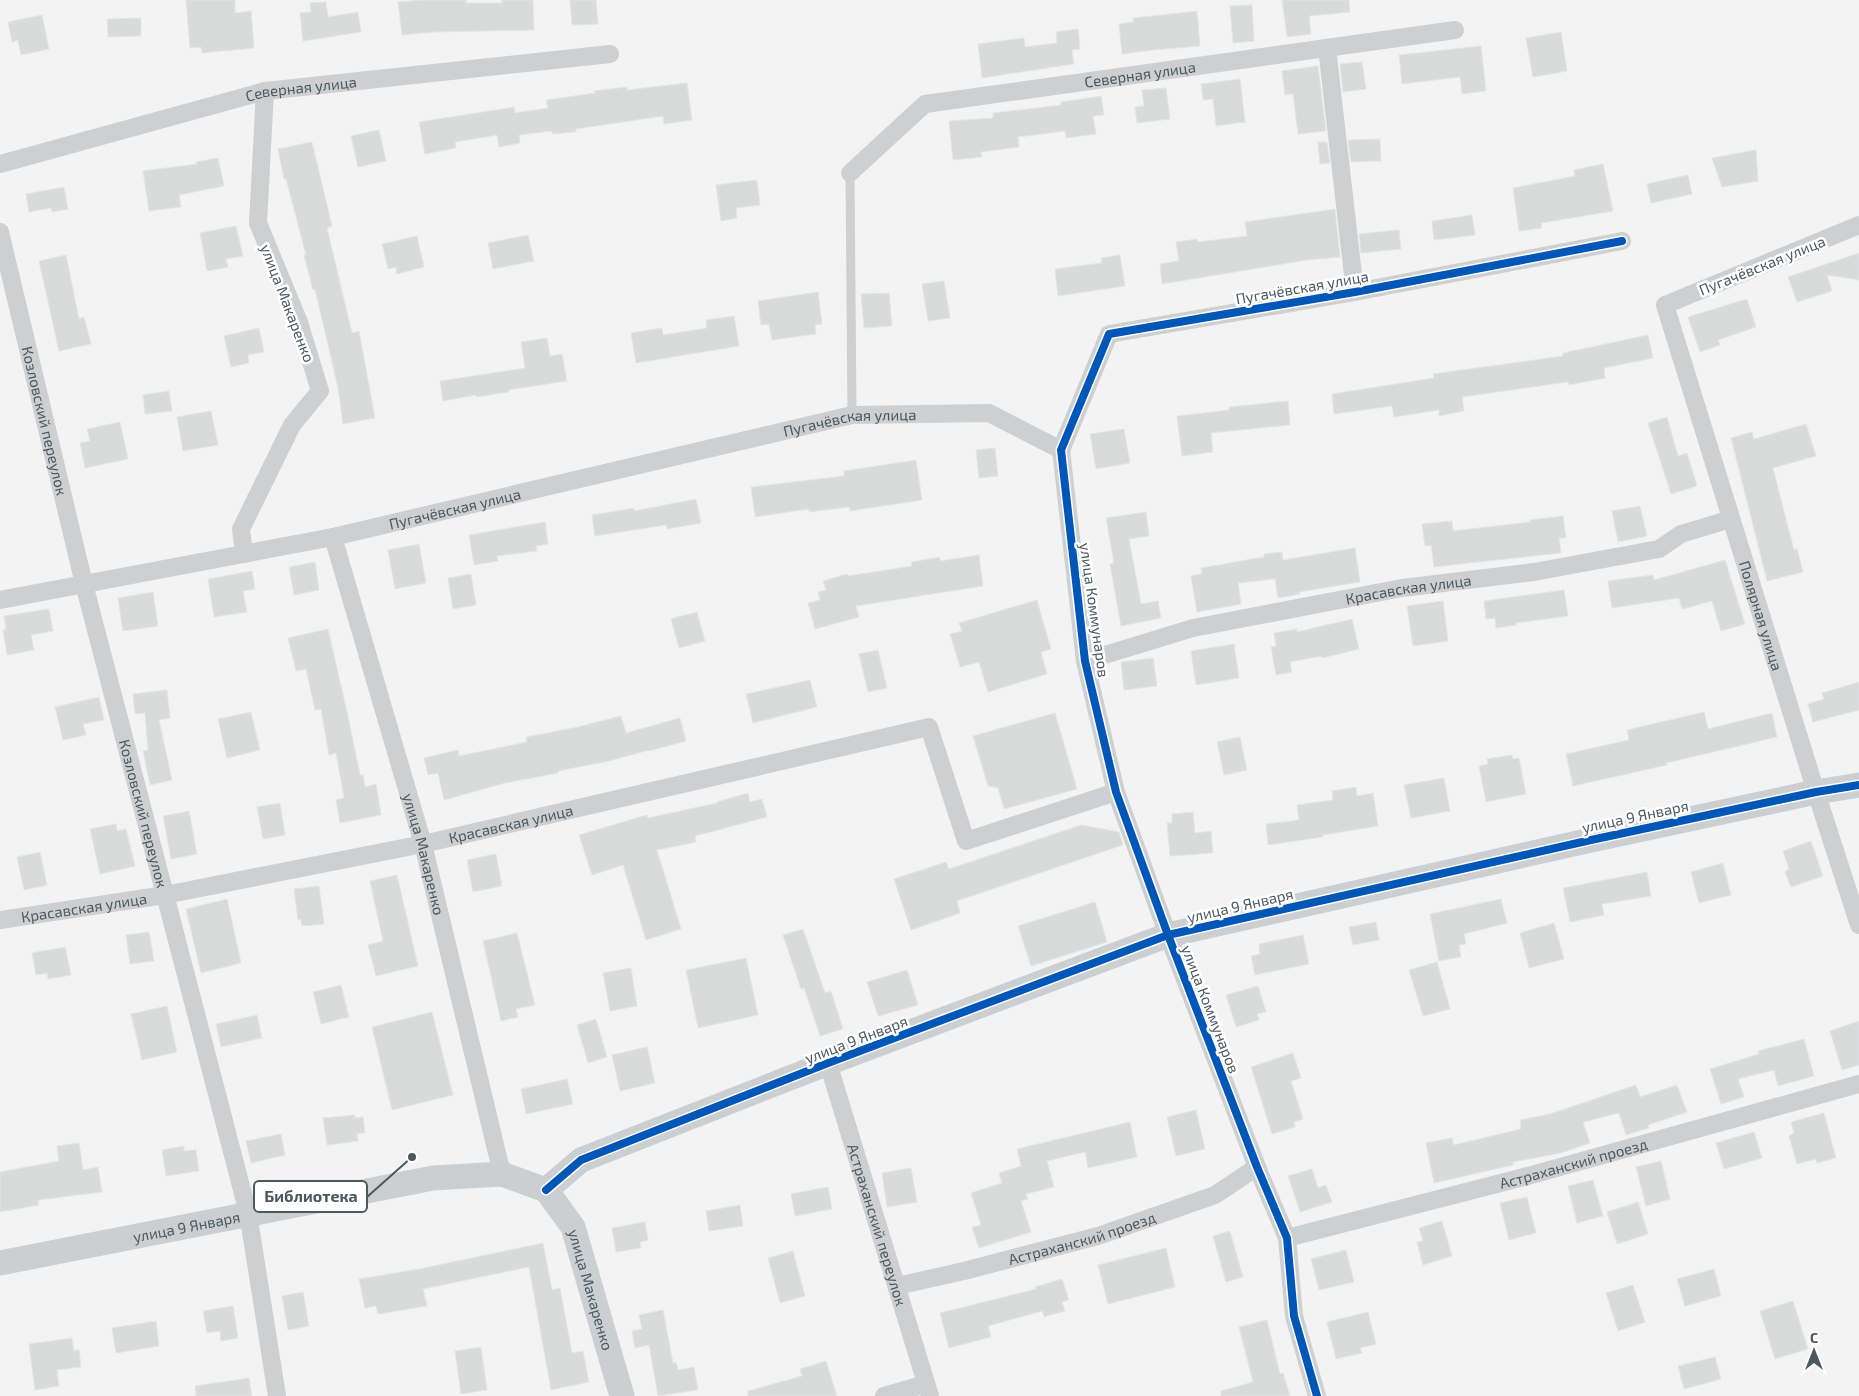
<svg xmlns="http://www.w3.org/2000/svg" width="1859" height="1396" viewBox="0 0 1859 1396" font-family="'Exo 2',sans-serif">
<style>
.building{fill:#d9dbdb;stroke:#e4e5e6}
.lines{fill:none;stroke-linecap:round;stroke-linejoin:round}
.lane{stroke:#cdcfd1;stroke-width:9}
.street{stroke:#cdcfd1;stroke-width:18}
.secondary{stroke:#cccfd2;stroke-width:25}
.cycleway-casing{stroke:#fff;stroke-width:11}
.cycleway{stroke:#0057b8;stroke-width:8}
.labels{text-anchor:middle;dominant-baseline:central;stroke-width:5;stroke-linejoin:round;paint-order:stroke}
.street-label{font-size:15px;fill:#4a5860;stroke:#fff}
.leader{fill:none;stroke:#4a5860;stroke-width:2}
.callout-dot{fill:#4a5860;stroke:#fff;stroke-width:2}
.callout{fill:#fff;stroke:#4a5860;stroke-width:2}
.callout-label{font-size:16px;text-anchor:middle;font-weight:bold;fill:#4a5860}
</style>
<rect width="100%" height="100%" fill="#f3f3f3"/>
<!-- building -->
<path class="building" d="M186,0H235V13L251,11L254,48L202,53L201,47L190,48Z
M422,0H466V3H502V0H533L534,30L434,32L402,35L398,2Z
M570,0H596L598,24L572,25Z
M1282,0H1349L1350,12L1309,16L1311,34L1287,37Z
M326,2L328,17L358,12L361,32L303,41L300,13L311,12L310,3Z
M1252,5L1254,41L1233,43L1230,6Z
M1197,11L1200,46L1153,50L1122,54L1119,24L1133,22V18Z
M42,15L49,49L21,55L18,40L12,42L8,22Z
M141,18V36L108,37L107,19Z
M1078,29L1080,49L1072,50L1074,64L982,78L978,44L1024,38L1025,47L1057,43L1056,32Z
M1561,32L1567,71L1533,77L1526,38Z
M1481,46L1486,91L1462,94L1460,77L1402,84L1399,55Z
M1362,62L1366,89L1343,92L1340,64Z
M1318,66L1326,131L1298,134L1293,94L1285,95L1282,71Z
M1240,79L1245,122L1216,126L1213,99L1203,100L1201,84Z
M687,83L692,120L664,124L663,116L576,129V132L552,134V131L519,135L520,143L499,147L497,135L455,142L456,148L425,154L419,122L514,107L515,113L548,108L546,100L595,93L594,91L627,87V90Z
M1166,88L1170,119L1137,123L1135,107L1144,106L1142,90Z
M1101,96L1104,115L1093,116L1096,134L1066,138L1065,131L1018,137L1019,147L981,152L982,157L953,160L949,121L993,118V113L1061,105V102Z
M379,130L386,161L358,167L351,136Z
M1380,139L1381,161L1351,162L1348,140Z
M312,142L332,226L327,228L352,333L359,331L375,418L343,424L338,388L315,289L313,290L304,255H306L286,179H284L278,149Z
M1318,142H1327L1330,163L1320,164Z
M1756,150L1758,181L1722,187L1712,158Z
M218,158L224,186L179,195L181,207L149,211L143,171L197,164L196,162Z
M1603,164L1613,211L1541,223L1542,228L1519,231L1513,188L1575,176L1574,170Z
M1688,175L1692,194L1651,203L1647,184Z
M757,180L760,205L736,208L737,218L721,221L716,185Z
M64,187L68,209L52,212L51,208L29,212L26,194Z
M1335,209L1340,257L1307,260L1162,284L1160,264L1179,261L1176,242L1197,239L1198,242L1247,236L1245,222Z
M1472,215L1475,235L1434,240L1432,221Z
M236,226L243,256L226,259L228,267L207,271L200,233Z
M1399,230L1401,249L1361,253L1359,234Z
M528,235L534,261L493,269L488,243Z
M417,236L424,267L397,274L396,267L388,269L382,244Z
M1859,253V280L1827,275L1832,291L1797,302L1788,277Z
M66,255L79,319L84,317L91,344L59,351L39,261Z
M1120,255L1125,286L1058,296L1055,269L1102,263L1101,258Z
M944,281L950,318L928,321L922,284Z
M818,292L822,324L815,325L816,334L772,340L769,324L761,325L758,301Z
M889,293L892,326L864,328L861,294Z
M1747,299L1756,327L1718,340L1720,345L1700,352L1688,317Z
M734,316L739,346L636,363L631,333L662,328L663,335L707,328L706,320Z
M259,328L264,352L248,355L249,363L231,367L224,336Z
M1648,335L1653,358L1604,368L1605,378L1569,385L1568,382L1462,397L1464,411L1439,416V410L1394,417L1392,406L1334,414L1332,394L1434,378L1433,374L1563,356V353Z
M547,338L550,356L562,354L567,381L508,390L509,392L476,397V395L443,401L440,381L525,368L521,342Z
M169,391L172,411L145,414L143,395Z
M1288,401L1290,425L1211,433L1213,452L1182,456L1177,416L1229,410V407Z
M211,411L218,445L183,451L177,417Z
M1667,417L1678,456L1687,453L1697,486L1671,494L1648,423Z
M120,422L128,459L85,468L80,443L90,441L87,429Z
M1806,424L1816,456L1773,468L1794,550L1797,549L1803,572L1767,581L1731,438L1752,432L1754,439Z
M1124,429L1130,463L1096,469L1090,434Z
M995,448L998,476L979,478L976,450Z
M916,460L922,500L850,511L849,507L809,512V509L755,517L751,487L844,476V471Z
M696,499L701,523L667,529L666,525L595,536L592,515L634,508V511Z
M1640,506L1647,536L1618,542L1612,511Z
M1146,512L1149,536L1129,539L1141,604L1158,601L1161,618L1121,626L1110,564L1114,563L1106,518Z
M1563,516L1566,538H1559L1561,553L1434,567L1431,545L1425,546L1422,524L1452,521L1453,531L1530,522V520Z
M545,522L548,544L536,546L537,551L497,556L498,561L474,565L469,535Z
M419,544L426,583L395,589L388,550Z
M1355,548L1360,582L1299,592L1300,594L1278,598L1275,579L1238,583L1241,604L1197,612L1191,576L1202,574L1201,568L1264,557V554L1282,552L1283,560Z
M979,555L983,586L856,606L859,617L815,629L808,603L820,600L818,592L826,590L823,581L847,574L848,576L912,566L911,562L940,557V561Z
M1725,560L1745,624L1721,631L1712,601L1682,609L1679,598L1612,608L1608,581L1653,575L1654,580Z
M315,562L319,590L294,595L289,567Z
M252,571L255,589L243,591L247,612L214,617L208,579Z
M471,574L476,605L453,609L448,578Z
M1564,590L1568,616L1516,623V625L1496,628L1495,618L1486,619L1484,601Z
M153,592L158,626L123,631L118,598Z
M1037,600L1051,649L1041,652L1047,674L988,692L979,662L960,667L950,634L962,631L959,623Z
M1443,601L1448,641L1413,646L1407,606Z
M49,609L53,631L31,635L34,650L7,655L3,630L6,629L4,616Z
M697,612L705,641L679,648L671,619Z
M1352,619L1359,649L1322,658V656L1290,662L1292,672L1276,675L1271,647L1276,646L1274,633L1297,629V632Z
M328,629L349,721L360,775H363L365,787L376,784L381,815L340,823L336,800L344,798L336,753L329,755L321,709L315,710L306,669L296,671L288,638Z
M1234,644L1239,678L1196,685L1191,651Z
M878,650L887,688L868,692L859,654Z
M1153,658L1157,686L1124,690L1121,662Z
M810,680L817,707L753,723L746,694Z
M1859,682V710L1813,722L1808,704L1824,699L1822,693Z
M167,690L170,718L159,720L172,780L150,785L143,751L148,750L145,713L135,714L133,694Z
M99,697L104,720L83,724L86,735L63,740L55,707Z
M251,712L260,750L227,758L218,719Z
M1704,712L1708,729L1772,713L1777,737L1666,763L1667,765L1573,786L1566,754L1629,740L1627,730Z
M1055,713L1077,789L1004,809L998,788L988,786L973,736Z
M621,716L626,733L680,718L686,741L649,751V750L609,761L558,771V773L505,783L444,800L438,773L428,775L424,758L458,750L459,756L527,742L526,737L578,727Z
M1240,737L1247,770L1224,775L1217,742Z
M1512,755L1513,759L1519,758L1526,794L1486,802L1479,766L1488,764L1487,759Z
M1444,778L1450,811L1411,818L1404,785Z
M1356,787L1357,796L1373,793L1378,826L1323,835V837L1268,845L1266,824L1299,820L1297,805L1333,800L1332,791Z
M748,793L750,802L762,799L767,817L695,836L696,842L657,850L681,929L646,940L623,865L592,875L579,835L647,815L648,818L717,803V802Z
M280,803L285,835L263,839L257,807Z
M189,811L197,854L171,859L163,816Z
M1193,812L1195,833L1211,831L1213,853L1170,856L1167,823H1172V814Z
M116,824L117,831L126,829L135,866L100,874L90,829Z
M1081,825L1119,832L1123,845L957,901L960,913L911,930L894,879L946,862L949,869Z
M1811,841L1823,876L1791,887L1785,872L1789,869L1783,851Z
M40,852L47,885L24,890L17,857Z
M496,854L502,886L473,892L467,860Z
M1723,863L1731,895L1699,903L1691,872Z
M1647,872L1651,896L1602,904L1604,915L1570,922L1563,888Z
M397,875L418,966L376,976L368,945L383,941L370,881Z
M319,886L324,924L302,926L301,919L298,920L294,889Z
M227,899L241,963L201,973L186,909Z
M1501,899L1507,923L1464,934L1466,944L1459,945L1461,957L1439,961L1430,914Z
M1095,902L1107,942L1031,966L1018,926Z
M1376,922L1379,940L1353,945L1349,927Z
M1554,923L1564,959L1529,968L1520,933Z
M803,929L825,993L831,991L843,1029L820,1036L804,988L801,989L783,935Z
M149,932L154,961L130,964L126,935Z
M517,933L535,1005L516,1009L518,1017L501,1021L483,941Z
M1303,935L1309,964L1255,975L1251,956L1260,954L1259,944Z
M65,947L71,975L48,979L47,973L36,975L32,953Z
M746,958L758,1015L698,1028L686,970Z
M1437,962L1450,1009L1423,1016L1409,970Z
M631,968L637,1006L610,1011L603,973Z
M907,970L918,1005L878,1016L867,982Z
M341,985L349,1017L321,1024L313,992Z
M1258,986L1266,1012L1257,1014L1259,1020L1236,1027L1226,995Z
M167,1006L177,1052L142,1060L131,1014Z
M432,1012L453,1095L392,1110L372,1027Z
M257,1015L262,1038L221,1047L216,1024Z
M596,1019L607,1057L588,1063L577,1025Z
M1859,1021V1065L1842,1070L1830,1031Z
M1804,1039L1814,1076L1778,1086L1774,1070L1738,1079L1744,1097L1721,1104L1710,1069L1759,1054L1758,1051Z
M647,1047L655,1083L620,1091L612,1055Z
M1293,1053L1301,1078L1291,1081L1303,1119L1294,1122L1295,1127L1272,1134L1251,1067Z
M567,1079L573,1104L526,1114L521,1089Z
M1636,1085L1640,1097L1677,1085L1687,1112L1648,1125L1649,1128L1626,1135L1619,1113L1583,1122L1590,1143L1561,1153L1513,1162V1165L1434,1183L1426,1143L1452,1138L1454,1145L1521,1129L1520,1120L1550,1114Z
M1196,1110L1205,1149L1176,1156L1167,1117Z
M1824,1113L1836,1158L1817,1163L1816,1159L1797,1164L1789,1136L1794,1133L1791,1122Z
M355,1115V1118L363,1117L365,1133L357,1134L358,1141L327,1145L323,1118Z
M1130,1122L1137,1157L1088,1168L1085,1152L1047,1161L1054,1187L1026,1194L1028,1199L1021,1201L1031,1232L979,1248L972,1227L981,1225L971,1193L1002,1183L999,1173L1021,1166L1017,1149Z
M1754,1132L1762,1158L1724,1169L1716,1143Z
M281,1134L285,1155L251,1163L246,1141Z
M79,1143L83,1170L98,1167L102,1192L38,1200L39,1205L0,1212V1172L59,1161L57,1146Z
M184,1146V1151L196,1150L199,1171L166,1176L162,1150Z
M1661,1161L1670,1199L1646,1206L1636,1167Z
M911,1168L917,1202L887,1207L882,1173Z
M1312,1169L1318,1188L1326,1185L1332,1202L1300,1212L1288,1176Z
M1593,1180L1603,1216L1577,1223L1568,1186Z
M828,1187L832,1209L795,1216L791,1194Z
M1527,1197L1536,1233L1509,1240L1500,1203Z
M1638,1202L1648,1234L1617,1244L1607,1212Z
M740,1205L743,1226L709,1231L706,1211Z
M1442,1221L1452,1256L1423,1265L1417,1242L1423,1241L1419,1228Z
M645,1222L648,1240L640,1242L641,1248L616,1252L612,1228Z
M1230,1231L1243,1277L1226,1282L1213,1236Z
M543,1243L552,1290L560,1288L572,1353L583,1351L589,1382L551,1390L529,1267L423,1289L427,1306L378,1314L376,1306L365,1308L359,1279L419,1269Z
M1166,1248L1175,1287L1108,1304L1098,1265Z
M1346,1250L1354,1282L1319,1290L1311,1259Z
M793,1251L805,1296L780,1303L768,1258Z
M1714,1269L1721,1296L1685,1306L1677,1279Z
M1062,1279L1069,1300L1062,1302L1065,1311L1044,1317L1042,1311L988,1326L991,1337L949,1348L940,1313L1036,1289L1035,1287Z
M1633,1285L1645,1322L1618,1331L1606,1293Z
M303,1292L309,1326L288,1330L282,1296Z
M1793,1301L1808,1349L1775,1359L1760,1311Z
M233,1306L238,1338L221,1341L220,1331L207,1333L203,1311Z
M663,1310L673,1363L676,1362L678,1370L694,1367L698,1390L658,1396L649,1345L635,1348L632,1331L642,1329L639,1315Z
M1368,1312L1376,1344L1360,1348L1362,1353L1336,1359L1327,1322Z
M1267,1320L1280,1374L1283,1373L1290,1396H1221V1391L1253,1382L1239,1327Z
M156,1321L159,1346L116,1353L112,1328Z
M72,1338L74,1351L79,1350L81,1367L57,1370L59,1386L35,1390L29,1344Z
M481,1347L487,1390L461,1394L455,1351Z
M1715,1357L1721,1379L1684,1389L1678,1366Z
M826,1361L837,1396H748V1391L802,1376L800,1369Z
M249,1378L252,1396H196L195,1386Z"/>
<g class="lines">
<!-- lane -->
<path class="lane" d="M850,173L852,415"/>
<!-- street -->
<g class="street">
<path d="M1327,48L1355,292"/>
<path id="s1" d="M0,164L265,91L610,54"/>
<path id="s2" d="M850,173L925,104L1455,30"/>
<path id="s3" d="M1859,225L1665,305L1816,792L1859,925"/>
<path id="s4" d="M0,232L84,584L248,1213L277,1396"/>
<path id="s5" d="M333,537L423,844L502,1174"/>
<path d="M244,554L241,529L292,425L320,391L299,322L258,223L265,91"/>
<path id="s6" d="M0,600L333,537L852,415L989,413L1061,450"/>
<path id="s7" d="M1085,661L1193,628L1402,588L1534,572L1659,549L1681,534L1731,519"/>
<path id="s8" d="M0,920L165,895L423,844L929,727L966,841L1116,792"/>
<path id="s9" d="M828,1063L930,1396"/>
<path id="s10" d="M1287,1238L1524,1177L1859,1084"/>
<path id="s11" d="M897,1286L964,1271L1098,1236L1215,1195L1257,1167"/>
<path d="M884,1396L926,1384"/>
<path d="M1317,1396L1294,1316L1287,1238L1257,1167L1168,935L1116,792L1085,661L1061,450L1109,334L1355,292L1622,241"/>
</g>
<!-- secondary -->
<g class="secondary">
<path d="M546,1190L581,1160L828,1063L1168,935L1591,840L1816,792L1859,785"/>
<path id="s12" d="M546,1190L573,1227L622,1396"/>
<path id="s13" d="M0,1263L433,1178L502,1174L546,1190"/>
</g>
<!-- cycleway casing -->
<g class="cycleway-casing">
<path id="cycleway" d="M546,1190L581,1160L828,1063L1168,935L1591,840L1816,792L1859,785
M1317,1396L1294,1316L1287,1238L1257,1167L1168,935L1116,792L1085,661L1061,450L1109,334L1355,292L1622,241"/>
</g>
<!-- cycleway -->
<use href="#cycleway" class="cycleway"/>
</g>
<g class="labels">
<!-- street labels -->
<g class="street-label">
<text stroke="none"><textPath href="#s2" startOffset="319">Северная улица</textPath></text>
<text stroke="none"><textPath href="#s1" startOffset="311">Северная улица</textPath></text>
<text transform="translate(1762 265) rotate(-22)">Пугачёвская улица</text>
<text transform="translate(1302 287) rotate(-10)">Пугачёвская улица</text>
<text transform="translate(288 303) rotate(69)">улица Макаренко</text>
<text stroke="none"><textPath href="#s4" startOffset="194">Козловский переулок</textPath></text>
<text stroke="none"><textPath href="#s6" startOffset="869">Пугачёвская улица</textPath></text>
<text stroke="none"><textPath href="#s6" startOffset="464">Пугачёвская улица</textPath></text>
<text stroke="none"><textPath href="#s7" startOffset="332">Красавская улица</textPath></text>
<text transform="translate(1095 610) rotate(82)">улица Коммунаров</text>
<text stroke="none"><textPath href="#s3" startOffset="535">Полярная улица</textPath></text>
<text stroke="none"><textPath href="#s4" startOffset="599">Козловский переулок</textPath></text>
<text transform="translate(1635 816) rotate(-12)">улица 9 Января</text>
<text stroke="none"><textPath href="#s8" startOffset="520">Красавская улица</textPath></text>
<text stroke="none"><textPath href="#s5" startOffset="330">улица Макаренко</textPath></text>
<text transform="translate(1240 905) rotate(-13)">улица 9 Января</text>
<text stroke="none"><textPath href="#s8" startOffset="85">Красавская улица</textPath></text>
<text transform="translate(1211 1009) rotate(69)">улица Коммунаров</text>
<text transform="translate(856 1039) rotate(-21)">улица 9 Января</text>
<text stroke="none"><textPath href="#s10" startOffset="296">Астраханский проезд</textPath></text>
<text stroke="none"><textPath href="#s9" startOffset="169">Астраханский переулок</textPath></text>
<text stroke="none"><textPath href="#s13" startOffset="190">улица 9 Января</textPath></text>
<text stroke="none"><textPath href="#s11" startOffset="191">Астраханский проезд</textPath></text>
<text stroke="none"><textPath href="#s12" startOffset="111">улица Макаренко</textPath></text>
</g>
</g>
<!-- callouts -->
<path class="leader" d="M412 1157L367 1197"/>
<circle class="callout-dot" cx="412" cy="1157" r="5"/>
<rect class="callout" x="254" y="1181" width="113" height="31" rx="5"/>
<g class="callout-label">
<text x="311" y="1202">Библиотека</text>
</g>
<!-- north arrow -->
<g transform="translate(1814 1351)" stroke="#ffffff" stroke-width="4" paint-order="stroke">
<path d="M0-4L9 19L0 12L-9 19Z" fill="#4a5860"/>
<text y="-8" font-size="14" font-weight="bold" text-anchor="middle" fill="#4a5860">С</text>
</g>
</svg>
